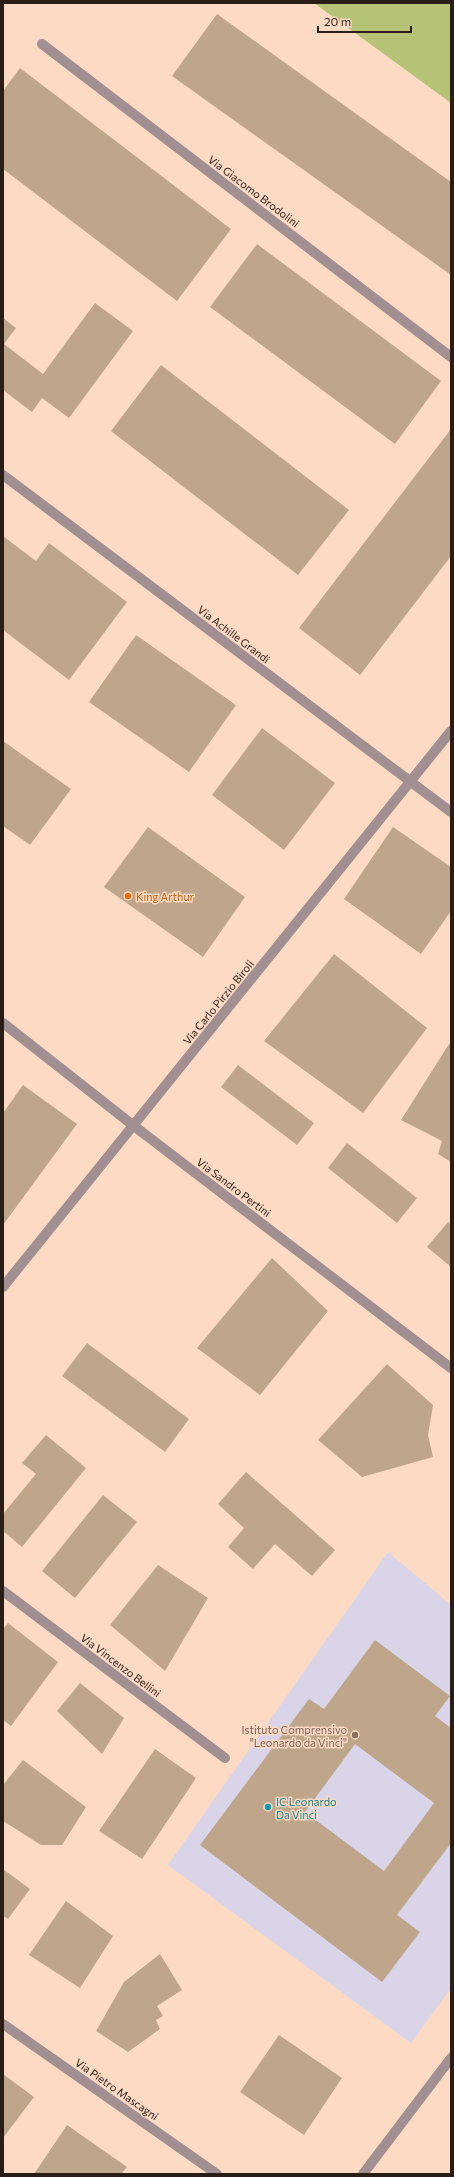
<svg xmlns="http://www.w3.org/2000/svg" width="454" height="2177" viewBox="0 0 454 2177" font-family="Commissioner,sans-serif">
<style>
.education{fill:#dad4e9}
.green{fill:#b6c275}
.building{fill:#bfa68a;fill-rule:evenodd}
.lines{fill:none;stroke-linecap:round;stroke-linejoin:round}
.minor{stroke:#a18f91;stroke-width:10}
.food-dot{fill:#e8710a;stroke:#fddac4;stroke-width:1.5}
.education-dot{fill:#8d6e63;stroke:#fddac4;stroke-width:1.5}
.culture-dot{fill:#0f9aa8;stroke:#fddac4;stroke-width:1.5}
.labels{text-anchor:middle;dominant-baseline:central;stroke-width:3;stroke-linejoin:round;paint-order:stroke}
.street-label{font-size:11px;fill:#291d15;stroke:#fddac4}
.food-label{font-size:11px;fill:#c56008;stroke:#fddac4;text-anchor:start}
.education-label{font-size:11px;fill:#785e54;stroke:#fddac4;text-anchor:end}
.culture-label{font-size:11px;fill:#0d838f;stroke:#fddac4;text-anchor:start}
</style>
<rect width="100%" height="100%" fill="#fddac4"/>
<!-- education -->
<path class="education" d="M388,1552L451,1605V1988L411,2043L168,1865Z"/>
<!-- green -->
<path class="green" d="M314,3H451V103Z"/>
<!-- building -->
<path class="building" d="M217,14L451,182V275L172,76Z
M20,68L231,229L177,301L3,169V91Z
M257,244L441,381L395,444L210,307Z
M95,303L133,331L69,418L42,398L32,412L3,390V318L16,328L4,344L43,374Z
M161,365L349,510L298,575L111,431Z
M451,429V556L360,675L299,628Z
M3,536L36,561L49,543L127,602L69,680L3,630Z
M136,635L236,705L189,772L89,702Z
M262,728L335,783L284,850L212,795Z
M3,741L71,789L30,845L3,826Z
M148,827L245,897L203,957L104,887Z
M393,827L451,867V911L421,954L344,899Z
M334,954L427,1028L363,1113L264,1041Z
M449,1044L451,1045V1162L438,1154L442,1141L401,1120Z
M238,1065L314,1123L297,1145L221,1087Z
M23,1085L77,1124L3,1225V1113Z
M347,1143L417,1198L397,1223L328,1168Z
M448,1222L451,1224V1267L427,1247Z
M272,1258L328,1311L260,1395L197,1348Z
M87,1343L189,1419L165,1452L62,1376Z
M387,1364L433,1405L428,1435L433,1457L362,1477L318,1440Z
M46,1435L86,1468L22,1547L3,1531V1514L36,1474L22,1463Z
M246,1472L335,1550L312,1576L275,1544L253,1569L228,1547L244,1528L218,1504Z
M103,1495L137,1522L75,1598L42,1571Z
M158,1565L208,1598L165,1671L110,1625Z
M8,1623L58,1662L11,1726L3,1720V1629Z
M375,1640L450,1696L435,1716L451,1728V1843L397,1915L420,1932L382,1982L200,1845L309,1699L324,1709ZM355,1744L434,1803L384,1871L305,1812Z
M80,1683L124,1718L102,1754L57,1711Z
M155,1749L196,1778L142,1859L99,1831Z
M23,1760L86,1807L62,1845H41L3,1821V1785Z
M3,1869L30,1889L8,1919L3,1916Z
M66,1901L113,1936L80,1988L29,1955Z
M160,1954L182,1990L157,2006L163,2016L156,2020L160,2029L128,2052L96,2031L124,1982Z
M279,2035L342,2078L304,2135L240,2092Z
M3,2074L34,2097L3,2138Z
M67,2125L127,2167L121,2174H34Z"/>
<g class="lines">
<!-- minor -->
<path class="minor" d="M42,44L451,357
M3,475L451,812
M3,1023L134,1126L451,1368
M3,1287L451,731
M3,1591L225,1758
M3,2024L217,2174
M363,2174L451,2058"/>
</g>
<!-- markers -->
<circle class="food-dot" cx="128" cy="896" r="4"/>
<circle class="education-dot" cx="355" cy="1735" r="4"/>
<circle class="culture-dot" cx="268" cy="1807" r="4"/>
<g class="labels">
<!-- street labels -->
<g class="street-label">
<text transform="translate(254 191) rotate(37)">Via Giacomo Brodolini</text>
<text transform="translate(234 634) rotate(37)">Via Achille Grandi</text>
<text transform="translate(218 1002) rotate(-51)">Via Carlo Pirzio Biroli</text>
<text transform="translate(234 1187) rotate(37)">Via Sandro Pertini</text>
<text transform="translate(121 1665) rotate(37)">Via Vincenzo Bellini</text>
<text transform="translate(117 2089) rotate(35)">Via Pietro Mascagni</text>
</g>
<!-- food labels -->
<g class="food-label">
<text x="136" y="896">King Arthur</text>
</g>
<!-- education labels -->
<g class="education-label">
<text x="347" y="1729">Istituto Comprensivo<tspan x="347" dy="13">"Leonardo da Vinci"</tspan></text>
</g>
<!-- culture labels -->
<g class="culture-label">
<text x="276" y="1801">IC Leonardo<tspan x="276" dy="13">Da Vinci</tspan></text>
</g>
</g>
<!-- border -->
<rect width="454" height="2177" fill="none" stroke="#291d15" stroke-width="8"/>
<!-- scale -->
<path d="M318 26v6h93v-6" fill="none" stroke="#291d15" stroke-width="2"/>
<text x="324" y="26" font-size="12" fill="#291d15" stroke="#fddac4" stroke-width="3" paint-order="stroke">20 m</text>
</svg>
